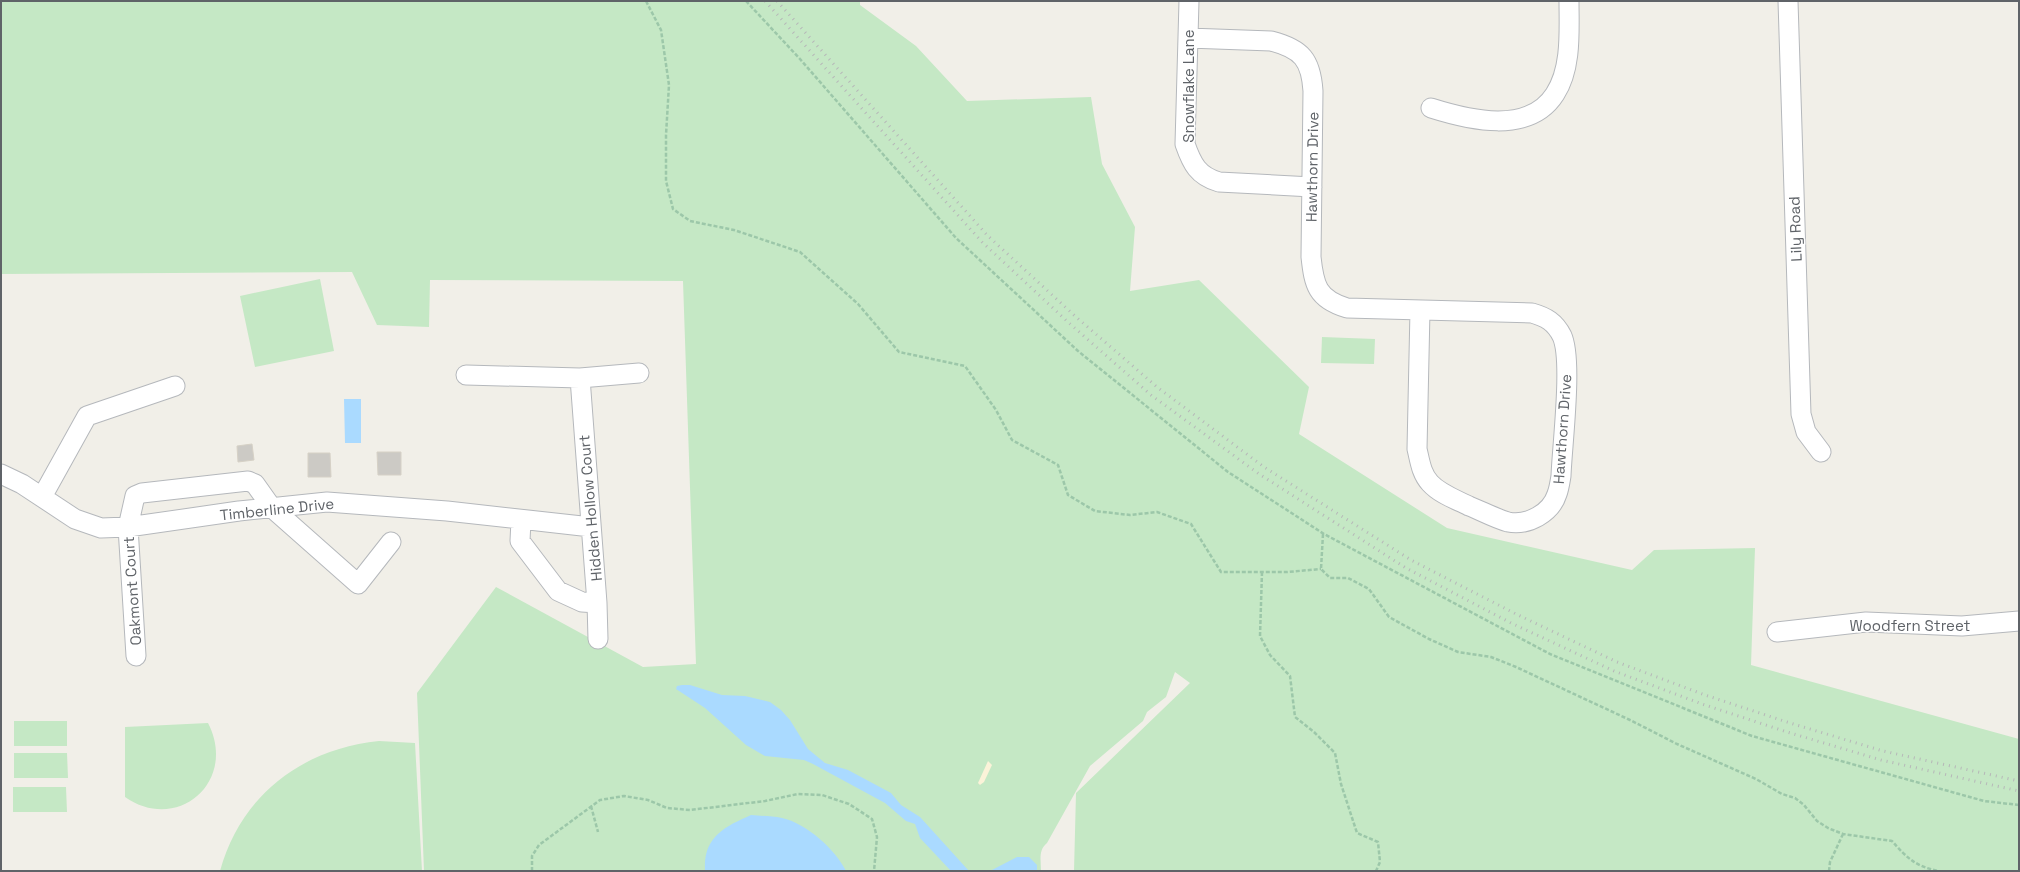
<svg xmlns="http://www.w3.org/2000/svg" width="2020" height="872" viewBox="0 0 2020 872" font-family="'Space Grotesk',sans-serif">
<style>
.green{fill:#c5e8c5}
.sand{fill:#fbf3d9}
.water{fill:#aadaff}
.building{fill:#cccac5;stroke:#d6d1c6}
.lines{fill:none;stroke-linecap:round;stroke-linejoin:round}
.minor-casing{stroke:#b5b8bc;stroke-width:21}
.path{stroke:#9cc7a9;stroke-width:2.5;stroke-dasharray:4 2;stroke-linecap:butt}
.minor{stroke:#fff;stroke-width:19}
.rail{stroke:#b6b7b8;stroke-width:3;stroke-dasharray:1 5;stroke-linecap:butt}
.labels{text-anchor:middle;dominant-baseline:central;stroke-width:3;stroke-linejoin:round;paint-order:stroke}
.street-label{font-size:15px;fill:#5f6368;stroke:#fff}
</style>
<rect width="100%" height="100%" fill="#f1efe8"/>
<!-- green -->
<path class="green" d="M1,1H860V5L916,46L967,101L1091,97L1102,164L1135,227L1130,291L1199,280L1309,387L1299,434L1447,528L1632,570L1654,550L1755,548L1751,665L2019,739V871H1074L1076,793L1190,683L1175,672L1166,697L1147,712L1143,721L1090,766L1047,843C1038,850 1041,861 1041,871H424L417,693L496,587L643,667L696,664L683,281L430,280L429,327L377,325L352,272L1,274Z
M320,279L334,351L255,367L240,296Z
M1322,337L1375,339L1374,364L1321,363Z
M14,721H67V746H14Z
M208,723C238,781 178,834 125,797V727Z
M379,741L415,743L422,871H220C241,795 302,749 379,741Z
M14,753H67L68,778H14Z
M13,787H66L67,812H13Z"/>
<!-- sand -->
<path class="sand" d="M988,761L992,765L984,782L980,785L978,783Z"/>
<!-- water -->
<path class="water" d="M344,399H361V443H345Z
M682,685H690L722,695L745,696L770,702L781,710L790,720L808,749L825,763L848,770L891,793L901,805L920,817L969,871H951L920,838L915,824L906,821L885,803L813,764L804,760L765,756L746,745L705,708L676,689L677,686Z
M751,815C761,816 772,816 782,818C806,823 836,850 846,871H705C703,837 724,827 751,815Z
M1017,857H1029L1037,865V871H990Z"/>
<!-- building -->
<path class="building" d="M252,444L254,460L238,462L237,446Z
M377,452H401V475H378Z
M308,453H330L331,477H308Z"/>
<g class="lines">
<!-- minor casing -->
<g class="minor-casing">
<path id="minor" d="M1189,1L1185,144C1192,164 1198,176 1219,182L1312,187
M1788,1L1801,414L1806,432L1821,452
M1188,38L1271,41C1302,49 1311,60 1313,91L1311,257C1314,285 1317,299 1347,308L1532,313C1546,317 1555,322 1562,336C1573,360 1562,446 1561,476C1560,482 1559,489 1557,494C1551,513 1528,526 1508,522C1494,518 1482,511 1469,506C1455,499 1440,494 1430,483C1421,473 1420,461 1417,449L1420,310
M1431,108C1469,120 1529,135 1555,94C1572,68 1569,30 1569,1
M466,375L580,378L639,373
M580,378L597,603L598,639
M1,474L22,484L75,519L101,528L128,527L239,511L327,502L447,511L591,527
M42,497L87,416L175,386
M521,520L520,541L558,591L582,602L597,603
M1777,632L1866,622L1962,626L2019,621
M136,656L128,527L135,496L142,493L248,481L255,484L272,508L358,584L391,542"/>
</g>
<!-- path -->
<path class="path" d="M646,1L661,30L669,85L666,135V181L673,209L690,221L734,230L800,252L858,304L899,352L965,366L996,410L1012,440L1058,465L1068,495L1095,511L1130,515L1157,512L1191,524L1221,572H1287L1321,569
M746,1L800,59L956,238L1078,351L1228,472L1324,534L1550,654L1752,736L1984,801L2019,805
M1323,534L1321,569L1330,578H1348L1369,589L1389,617L1429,639L1458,652L1491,657L1516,667L1630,720L1677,744L1756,779L1782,794L1795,798L1804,805L1817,821L1828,828L1843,834L1892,841C1907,858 1915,866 1938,871
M1262,572L1260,636L1270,655L1290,676L1295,717L1314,732L1335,753L1341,784L1357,833L1378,842L1380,862L1376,871
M591,806L598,832
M532,871V856L539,845L600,800L624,796L648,800L667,808L690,810L765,801L798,794L822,795L849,804L872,819L877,837L874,871
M1829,871L1830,862L1843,834"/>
<!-- minor -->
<use href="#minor" class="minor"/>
<!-- rail -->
<path class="rail" d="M765,1L982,242L1069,323L1151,395L1259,474L1406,568L1511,623L1614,671L1702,704L1787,732L1881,760L2019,791
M777,1L988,236L1075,316L1157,387L1264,467L1411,560L1516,614L1617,662L1705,695L1790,723L1883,751L2019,781"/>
</g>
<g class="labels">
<!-- street labels -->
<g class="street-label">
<text transform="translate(1188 86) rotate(-90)">Snowflake Lane</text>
<text transform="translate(1312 167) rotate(-89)">Hawthorn Drive</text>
<text transform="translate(1795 229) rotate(-92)">Lily Road</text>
<text transform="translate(1562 429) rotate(-86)">Hawthorn Drive</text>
<text transform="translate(590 508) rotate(-95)">Hidden Hollow Court</text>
<text transform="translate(277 509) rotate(-6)">Timberline Drive</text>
<text transform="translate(132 591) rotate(-94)">Oakmont Court</text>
<text x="1910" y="625">Woodfern Street</text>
</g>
</g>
<!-- border -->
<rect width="2020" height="872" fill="none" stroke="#5f6368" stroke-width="4"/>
</svg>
